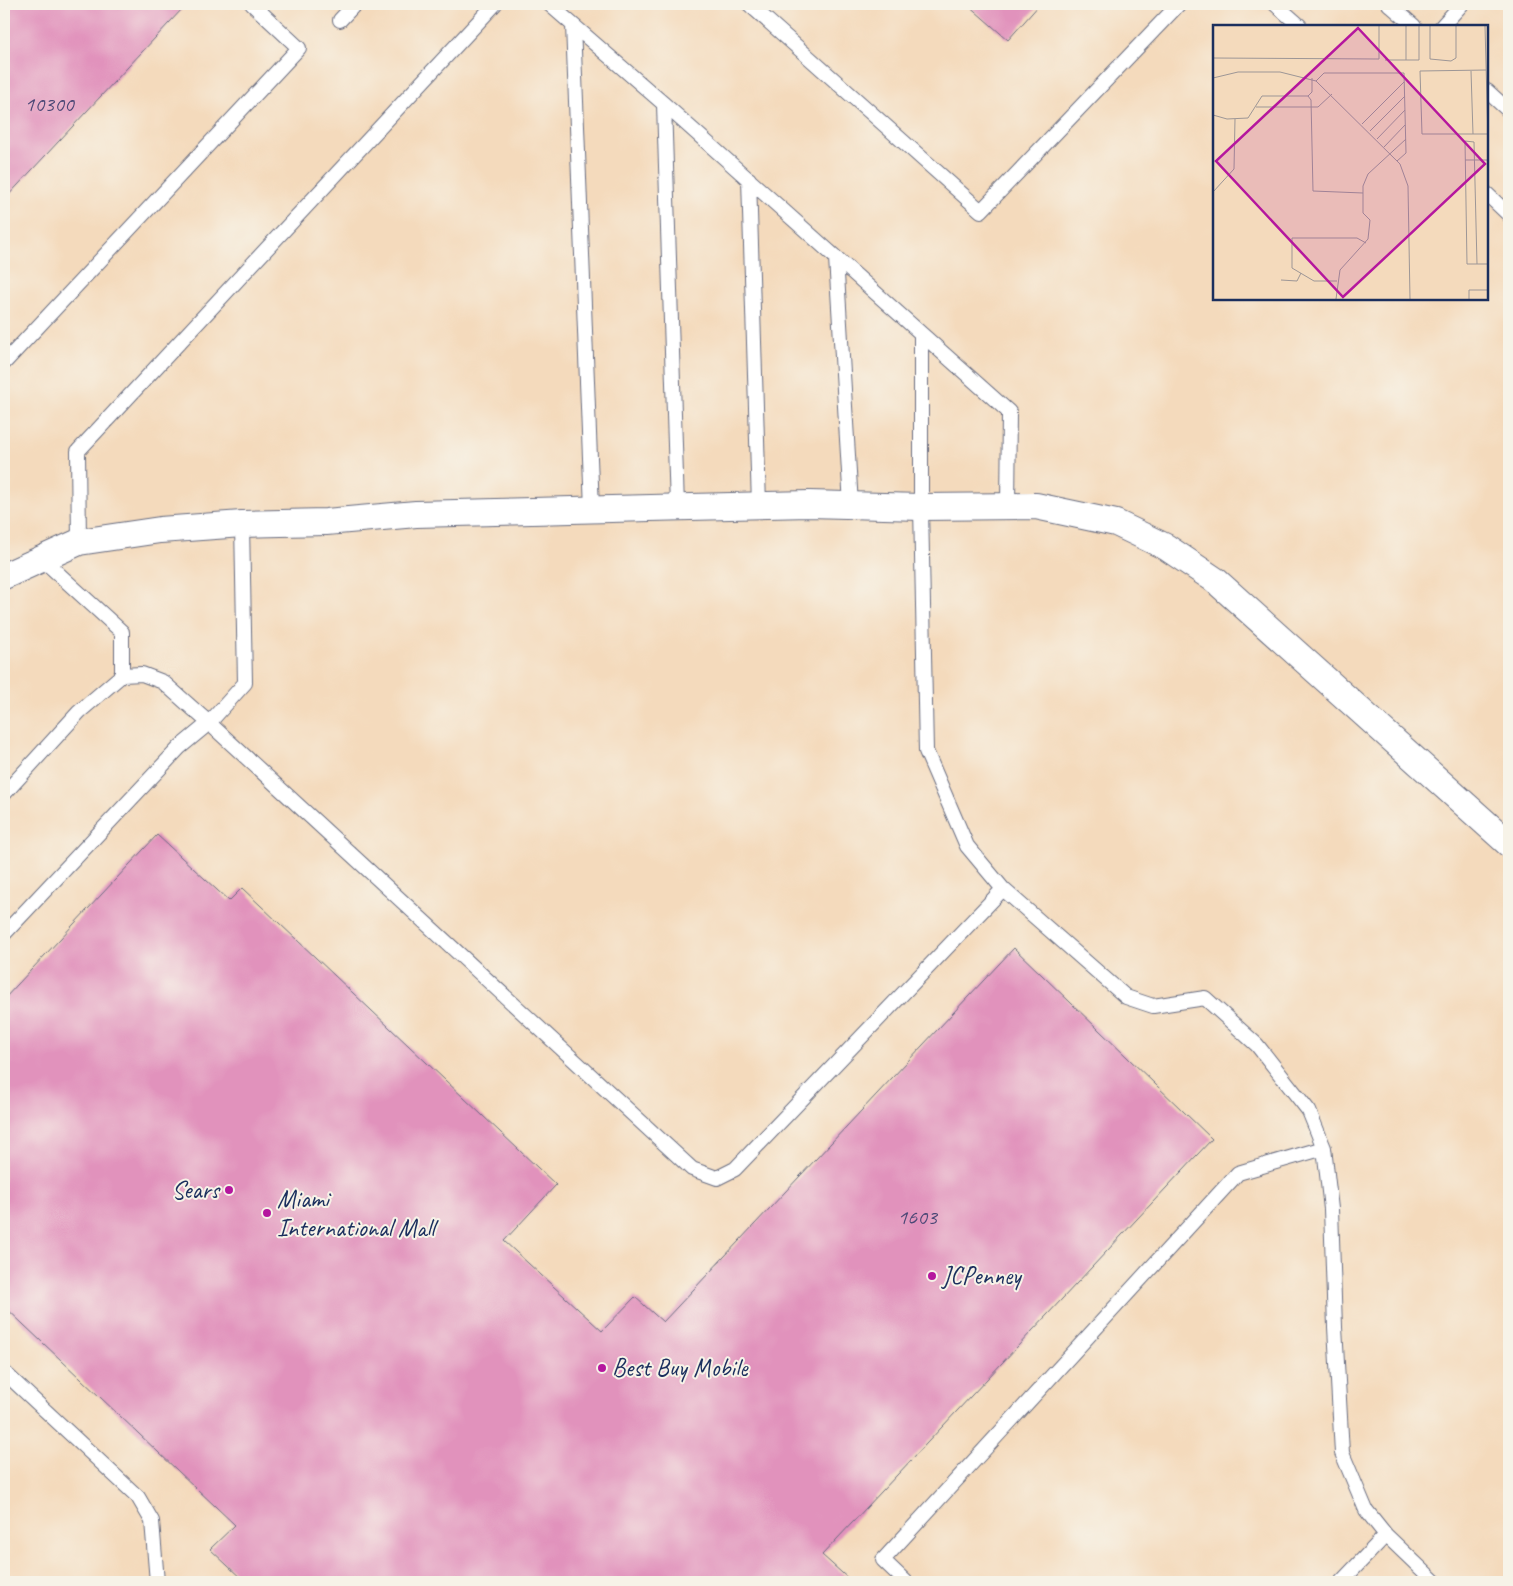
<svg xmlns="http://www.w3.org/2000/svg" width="1513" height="1586" viewBox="0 0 1513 1586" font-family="Caveat,sans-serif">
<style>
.building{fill:#e192bc}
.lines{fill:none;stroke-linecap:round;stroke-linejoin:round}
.lane-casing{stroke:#676b7f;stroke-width:16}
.street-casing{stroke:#676b7f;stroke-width:28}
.lane{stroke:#fff;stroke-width:14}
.street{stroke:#fff;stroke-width:26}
.poi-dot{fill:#b5179e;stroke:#f7f3e8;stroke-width:2}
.labels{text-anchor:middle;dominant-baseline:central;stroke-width:4;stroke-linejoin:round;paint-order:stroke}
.number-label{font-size:22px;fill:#4c4876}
.poi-label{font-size:25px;fill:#1b2f5e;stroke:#f7f3e8;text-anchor:start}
.inset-road{fill:none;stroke:#9d9696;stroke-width:1}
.view{fill:#b5179e;fill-opacity:0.15;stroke:#b5179e;stroke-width:2.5}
.inset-edge{fill:none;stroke:#1b2f5e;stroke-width:2.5}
</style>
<rect width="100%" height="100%" fill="#f7f3e8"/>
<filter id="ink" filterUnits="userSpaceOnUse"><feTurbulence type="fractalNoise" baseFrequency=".02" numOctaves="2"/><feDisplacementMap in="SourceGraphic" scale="10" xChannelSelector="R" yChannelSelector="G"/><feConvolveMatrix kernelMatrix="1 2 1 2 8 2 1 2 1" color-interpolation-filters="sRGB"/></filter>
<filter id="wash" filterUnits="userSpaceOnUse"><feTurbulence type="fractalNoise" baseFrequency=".0096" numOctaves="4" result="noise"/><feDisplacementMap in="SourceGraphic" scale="20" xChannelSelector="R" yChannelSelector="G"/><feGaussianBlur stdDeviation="1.12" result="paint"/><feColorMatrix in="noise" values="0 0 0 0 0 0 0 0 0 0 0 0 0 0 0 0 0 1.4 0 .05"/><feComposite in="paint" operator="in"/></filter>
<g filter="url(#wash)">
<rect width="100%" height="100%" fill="#f4dabc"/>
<g id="blocks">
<!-- building -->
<path class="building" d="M4,4H178L183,8L4,200Z
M967,4H1040L1008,40Z
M157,835L229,901L242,888L556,1185L504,1241L602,1331L635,1297L663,1322L1014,948L1212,1139L822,1555L852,1582H245L210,1549L235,1525L4,1306V999Z"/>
</g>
</g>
<g filter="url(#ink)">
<use href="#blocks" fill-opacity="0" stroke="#676b7f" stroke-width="1"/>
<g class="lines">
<!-- lane casing -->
<g class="lane-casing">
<path id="lane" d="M549,4L664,104L1009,412L1008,507
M749,4L981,211L1179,4
M1275,4L1300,26
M1389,4L1414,26
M340,20L355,4
M573,25L592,509
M1442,26L1462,4
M1487,91L1509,111
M664,104L677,507
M749,179L759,505
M1487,194L1509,215
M836,258L851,505
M921,334V507L926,751L967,846L1003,889L1126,997L1153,1006L1205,998L1257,1045L1309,1111L1324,1148L1331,1209L1335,1327L1342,1453L1366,1510L1386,1535L1435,1582
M4,363L299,48L252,4
M79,542L78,451L495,4
M41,558L122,632V675
M4,794L79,712L122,675L142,674L163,682L209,723L692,1169L717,1178L735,1169L1003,889
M4,934L180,747L209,723L245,683L242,524
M4,1372L138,1497L152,1521L157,1582
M906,1582L883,1560L1238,1173L1324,1148
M1341,1582L1386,1535"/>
</g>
<!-- street casing -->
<g class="street-casing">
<path id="street" d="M4,576L79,542L160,530L242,524L326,522L416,514L809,504L921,507L1036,506L1116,523L1166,547L1215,580L1509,844"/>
</g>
<!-- lane -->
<use href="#lane" class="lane"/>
<!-- street -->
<use href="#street" class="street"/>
</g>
</g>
<!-- markers -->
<g class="poi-dot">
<circle cx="229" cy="1190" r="5"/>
<circle cx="267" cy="1213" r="5"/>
<circle cx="932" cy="1276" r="5"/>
<circle cx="602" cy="1368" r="5"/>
</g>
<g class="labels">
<!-- number labels -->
<g class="number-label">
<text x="49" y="104">10300</text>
<text x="917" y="1217">1603</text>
</g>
<!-- poi labels -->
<g class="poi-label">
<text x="219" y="1190" text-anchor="end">Sears</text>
<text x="277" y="1199">Miami<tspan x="277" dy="29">International Mall</tspan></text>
<text x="942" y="1276">JCPenney</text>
<text x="612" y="1368">Best Buy Mobile</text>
</g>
</g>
<!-- overview -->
<g transform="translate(1213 25)">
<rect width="275" height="275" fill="#f4dabc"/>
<path class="inset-road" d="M217,1V34L238,36L243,33V1M272,1L275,115M0,33L166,34V1M172,35H206V1M193,35V1M273,45L207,46L209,109H274M258,46L260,109M0,53L25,47H67L103,56L187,139L195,161L197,274M103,56L111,48H191L193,128L184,136M95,71L99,67V53M43,82H105L119,69M0,90L14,94L35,93L49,71H95L98,75L100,166L150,168M149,99L191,57M157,106L192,71M164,114L192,85M171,122L192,100M252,135H274M275,135V207M0,167L21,144L22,94M264,239L261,117L252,116L254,239H275M68,255L84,256L88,248M124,256H101L79,243V213H144L153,218M123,274L127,245L155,214L157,195L150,188V161L155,149L193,114M256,274V265H275"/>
<path class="view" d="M145,3L272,139L130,272L3,136Z"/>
<rect width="275" height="275" class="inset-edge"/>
</g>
<!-- margin -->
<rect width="1513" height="1586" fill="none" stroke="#f7f3e8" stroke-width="20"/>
</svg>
